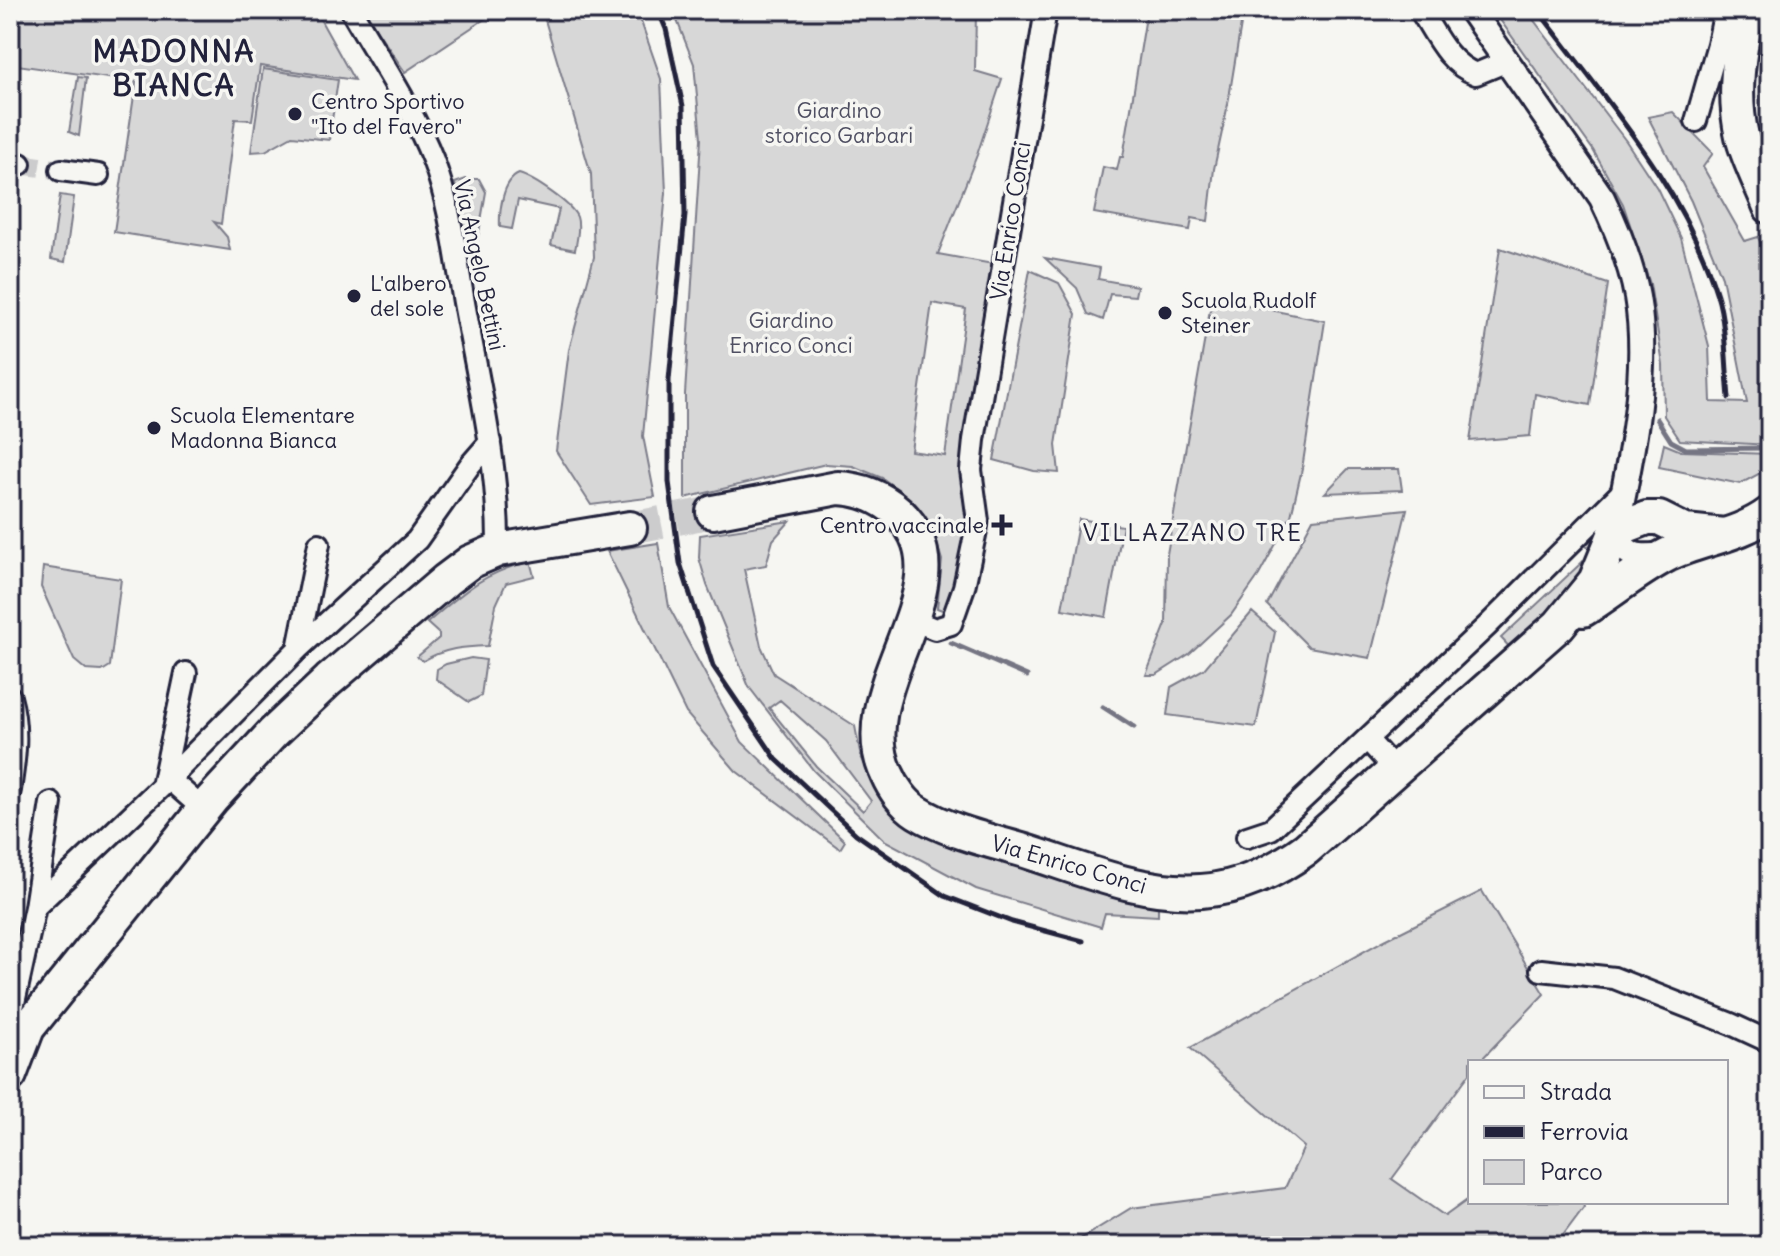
<svg xmlns="http://www.w3.org/2000/svg" width="1780" height="1256" viewBox="0 0 1780 1256" font-family="Delius,sans-serif">
<style>
.green{fill:#d7d7d7;stroke:#7c7c89;stroke-width:2;fill-rule:evenodd}
.lines{fill:none;stroke-linecap:round;stroke-linejoin:round}
.stream{stroke:#757583;stroke-width:5}
.minor-tunnel{stroke:#cccccd;stroke-width:20;stroke-dasharray:20 10;stroke-linecap:butt}
.primary-tunnel{stroke:#cccccd;stroke-width:32;stroke-dasharray:32 16;stroke-linecap:butt}
.minor-casing{stroke:#22223b;stroke-width:26}
.tertiary-casing{stroke:#22223b;stroke-width:30}
.primary-casing{stroke:#22223b;stroke-width:38}
.minor{stroke:#f6f6f2;stroke-width:20}
.tertiary{stroke:#f6f6f2;stroke-width:24}
.primary{stroke:#f6f6f2;stroke-width:32}
.rail{stroke:#22223b;stroke-width:5}
.poi-dot{fill:#22223b;stroke:#f6f6f2;stroke-width:3}
.labels{text-anchor:middle;dominant-baseline:central;stroke-width:7;stroke-linejoin:round;paint-order:stroke}
.poi-label{font-size:22px;fill:#22223b;stroke:#f6f6f2;text-anchor:start}
.park-label{font-size:22px;fill:#4f4f62;stroke:#f6f6f2}
.street-label{font-size:22px;fill:#22223b;stroke:#f6f6f2}
.neighbourhood-label{font-size:24px;letter-spacing:2px;fill:#22223b;stroke:#f6f6f2}
.district-label{font-size:30px;font-weight:bold;letter-spacing:2px;fill:#22223b;stroke:#f6f6f2}
</style>
<rect width="100%" height="100%" fill="#f6f6f2"/>
<filter id="ink" filterUnits="userSpaceOnUse"><feTurbulence type="fractalNoise" baseFrequency=".0125" numOctaves="2"/><feDisplacementMap in="SourceGraphic" scale="16" xChannelSelector="R" yChannelSelector="G"/><feConvolveMatrix kernelMatrix="1 2 1 2 8 2 1 2 1" color-interpolation-filters="sRGB"/></filter>
<g filter="url(#ink)">
<!-- green -->
<path class="green" d="M10,10H315L354,80L260,66L252,120L235,119L221,224L214,222L227,237L230,250L114,232L136,82L10,64Z
M363,10H498L405,72Z
M542,10H637L661,79L666,193L643,436L655,497L591,505L556,451L569,350L594,257L591,174Z
M673,10H976L975,71L1002,79L977,155L938,254L993,264L964,462L972,514L950,613L937,608L942,560L931,525L909,498L882,478L853,466L826,464L685,498V394L701,139L694,64ZM932,303L966,309L945,456L911,451Z
M1147,10H1190L1242,18L1228,104L1214,169L1208,221L1192,218L1190,230L1094,213L1103,167L1117,170L1120,157H1123Z
M1493,10H1526L1626,141L1657,188L1681,238L1709,346L1711,402L1747,403L1722,277L1691,201L1648,117L1673,112L1713,153L1703,167L1745,241L1758,237L1770,265V445L1680,440L1664,416L1663,365L1650,284L1623,204L1593,150Z
M1770,31V101L1762,107V75Z
M263,69L338,80L329,140L292,136L265,151L251,152Z
M78,77L86,78L79,136L69,132Z
M519,174C533,178 572,204 577,217C580,226 577,241 575,250L551,245L559,209L518,200L512,229L500,227C499,210 503,180 519,174Z
M466,179H479L486,192L474,261L468,269L455,183Z
M60,195L74,197L65,262L51,259Z
M1500,248L1608,284L1590,405L1535,394L1530,436L1470,441Z
M1045,258L1100,268L1098,279L1137,286L1135,296L1110,294L1103,320L1088,314L1077,288Z
M1030,270L1059,283L1076,314L1056,445L1059,473L1034,471L994,460Z
M1212,298L1325,321L1302,469L1291,516L1259,575L1231,615L1189,654L1156,675H1146L1166,624L1167,554Z
M1664,444L1681,451L1770,454V468L1740,484L1659,467Z
M1348,469H1399L1402,490L1325,493Z
M1407,509L1370,658L1309,647L1267,605L1313,519Z
M1079,519L1123,526L1106,617L1062,609Z
M790,521L773,540L766,565L744,569L761,646L774,674L855,726L861,757L889,808L1158,905V916L1105,913L1101,927L976,889L884,840L814,771L749,687L707,585L699,558L700,535ZM780,700L826,741L871,801L863,811L816,766L769,708Z
M1597,531H1601C1593,555 1583,584 1561,599L1563,601L1535,628L1537,630L1514,652L1501,638L1592,553L1584,543Z
M658,543L669,607L742,742L845,841L840,849L736,771L686,713L607,551Z
M530,561L534,576L506,583L496,605L488,646C463,647 445,648 423,661L417,657L439,638V634L427,623C465,591 481,574 530,561Z
M43,567L121,579L110,666L102,671L86,670L74,660L41,587Z
M1252,612L1275,632L1256,727L1167,715L1171,687L1204,669Z
M471,658L486,660L481,696L469,702L436,679L437,669L446,664Z
M1482,891L1544,994L1479,1062H1470V1073L1392,1179L1445,1216L1470,1198V1202H1582L1584,1207L1555,1246H1069L1131,1208L1285,1188L1304,1147L1190,1048L1383,941Z"/>
<g class="lines">
<!-- stream -->
<path class="stream" d="M1657,419L1671,441L1686,449L1766,448
M951,643L1027,676
M1103,707L1134,727"/>
<!-- minor-tunnel -->
<path class="minor-tunnel" d="M20,164L61,170"/>
<!-- primary-tunnel -->
<path class="primary-tunnel" d="M630,528L713,512"/>
<!-- minor casing -->
<g class="minor-casing">
<path id="minor" d="M351,10C379,59 412,107 433,160C451,207 456,259 465,308C480,389 499,468 498,550
M1420,10C1435,33 1448,64 1476,74L1505,62
M1696,121L1718,44L1725,10
M10,163L20,164
M61,170L98,175
M910,619L935,629L951,624L964,587L978,521L971,470L974,440L1046,10
M298,649L319,544
M10,697C19,729 15,758 10,790
M1367,739L1395,770
M169,779L203,809
M162,786L186,673
M1247,837L1271,829L1487,626L1624,490
M35,907L162,786L298,649L417,540L470,465L490,442
M1541,970L1614,978L1731,1024L1770,1042
M12,1012L35,907L51,803"/>
</g>
<!-- tertiary casing -->
<g class="tertiary-casing">
<path id="tertiary" d="M1471,10L1602,198C1617,229 1631,262 1637,297C1650,370 1631,458 1616,530C1624,559 1639,558 1665,555"/>
</g>
<!-- primary casing -->
<g class="primary-casing">
<path id="primary" d="M1748,10C1739,51 1732,95 1742,136C1748,160 1761,184 1770,207
M713,512L838,488C861,489 880,496 898,512C974,582 845,688 887,774C893,788 904,804 917,812C947,831 991,841 1025,851C1082,869 1141,895 1201,891C1241,888 1274,872 1306,849L1559,625L1595,581L1616,530L1647,518H1659L1685,531L1725,535
M1583,610C1612,592 1636,571 1667,555C1700,539 1740,536 1770,513
M10,1042L28,1028L212,799L273,733L329,680L446,580L470,562L498,550L630,528
M10,1075L28,1028"/>
</g>
<!-- minor -->
<use href="#minor" class="minor"/>
<!-- tertiary -->
<use href="#tertiary" class="tertiary"/>
<!-- primary -->
<use href="#primary" class="primary"/>
<!-- rail -->
<path class="rail" d="M658,10L666,29L683,106L685,215L669,380V482L680,563L713,666L776,759L856,834L945,896L1012,922L1083,941
M1538,10C1605,100 1683,185 1717,295C1726,323 1726,368 1729,398"/>
</g>
</g>
<!-- markers -->
<g class="poi-dot">
<circle cx="295" cy="114" r="8"/>
<circle cx="354" cy="296" r="8"/>
<circle cx="1165" cy="313" r="8"/>
<circle cx="154" cy="428" r="8"/>
<path d="M998 513h8v8h8v8h-8v8h-8v-8h-8v-8h8z"/>
</g>
<g class="labels">
<!-- poi labels -->
<g class="poi-label">
<text x="311" y="101">Centro Sportivo<tspan x="311" dy="25">"Ito del Favero"</tspan></text>
<text x="370" y="283">L'albero<tspan x="370" dy="25">del sole</tspan></text>
<text x="1181" y="300">Scuola Rudolf<tspan x="1181" dy="25">Steiner</tspan></text>
<text x="170" y="415">Scuola Elementare<tspan x="170" dy="25">Madonna Bianca</tspan></text>
<text x="984" y="525" text-anchor="end">Centro vaccinale</text>
</g>
<!-- park labels -->
<g class="park-label">
<text x="839" y="110">Giardino<tspan x="839" dy="25">storico Garbari</tspan></text>
<text x="791" y="320">Giardino<tspan x="791" dy="25">Enrico Conci</tspan></text>
</g>
<!-- street labels -->
<g class="street-label">
<text transform="translate(1010 221) rotate(-81)">Via Enrico Conci</text>
<text transform="translate(480 265) rotate(78)">Via Angelo Bettini</text>
<text transform="translate(1069 864) rotate(16)">Via Enrico Conci</text>
</g>
<!-- neighbourhood labels -->
<g class="neighbourhood-label">
<text x="1193" y="532">VILLAZZANO TRE</text>
</g>
<!-- district labels -->
<g class="district-label">
<text x="174" y="51">MADONNA<tspan x="174" dy="34">BIANCA</tspan></text>
</g>
</g>
<!-- margin -->
<rect width="1780" height="1256" fill="none" stroke="#f6f6f2" stroke-width="40"/>
<rect x="20" y="20" width="1740" height="1216" fill="none" stroke="#22223b" stroke-width="3" filter="url(#ink)"/>
<!-- legend -->
<rect x="1468" y="1060" width="260" height="144" fill="#f6f6f2" stroke="#a1a1a9" stroke-width="2"/>
<rect x="1484" y="1086" width="40" height="12" fill="#f6f6f2" stroke="#a1a1a9" stroke-width="2"/>
<text x="1540" y="1100" font-size="24" fill="#22223b">Strada</text>
<rect x="1484" y="1126" width="40" height="12" fill="#22223b" stroke="#a1a1a9" stroke-width="2"/>
<text x="1540" y="1140" font-size="24" fill="#22223b">Ferrovia</text>
<rect x="1484" y="1160" width="40" height="24" fill="#d7d7d7" stroke="#a1a1a9" stroke-width="2"/>
<text x="1540" y="1180" font-size="24" fill="#22223b">Parco</text>
</svg>
